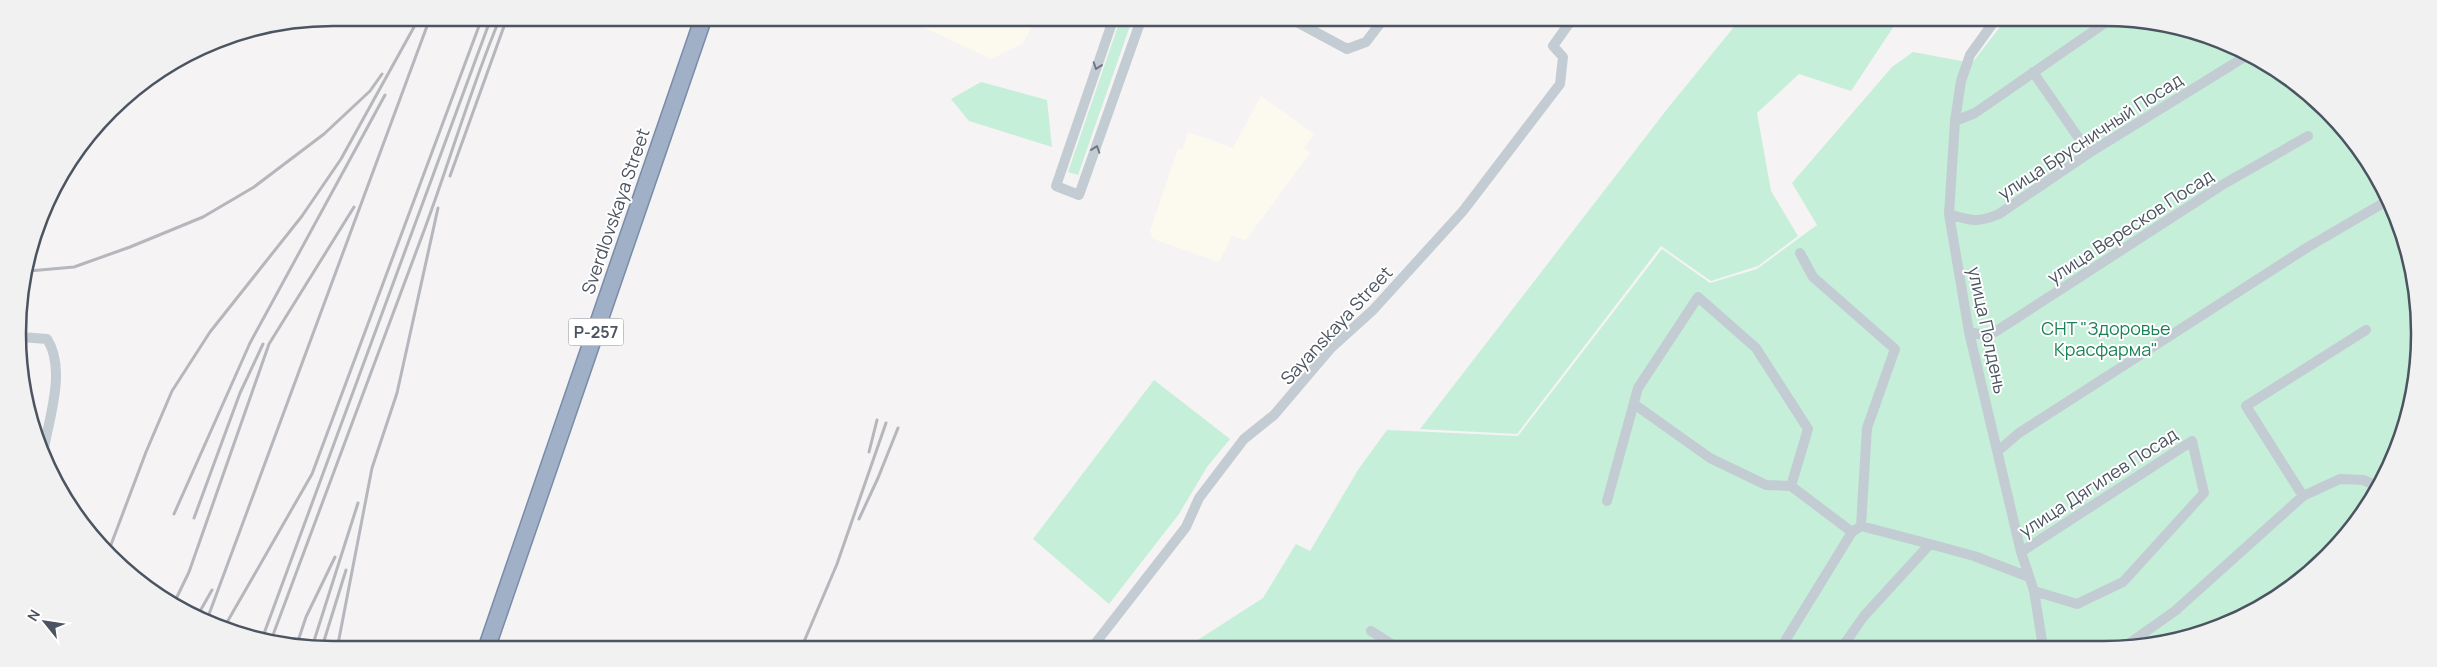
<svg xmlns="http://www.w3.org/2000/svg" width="2437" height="667" viewBox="0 0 2437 667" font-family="Manrope,sans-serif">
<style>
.commercial{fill:#fcfaef}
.green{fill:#c5efd9}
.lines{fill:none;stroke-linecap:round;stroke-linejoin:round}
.trunk-casing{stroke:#788caa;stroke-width:19}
.minor{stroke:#c4ccd3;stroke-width:10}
.trunk{stroke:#a0b0c6;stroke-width:16}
.rail{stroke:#b5b7bc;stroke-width:3}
.oneway{stroke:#6f7882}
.labels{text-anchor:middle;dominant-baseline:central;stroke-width:4;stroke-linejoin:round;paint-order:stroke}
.shield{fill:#fff;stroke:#818790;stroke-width:1}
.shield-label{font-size:16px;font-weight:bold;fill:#4b5460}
.street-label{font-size:18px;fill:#4b5460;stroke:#fff}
.park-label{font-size:18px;fill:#1c8157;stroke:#fff}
.rim{fill:none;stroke:#4b5460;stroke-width:2.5}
</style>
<rect width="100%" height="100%" fill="#f5f3f3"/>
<!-- commercial -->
<path class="commercial" d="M906,19L1036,20L1022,44L991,59Z
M1261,96L1314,134L1304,148L1310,153L1246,240L1232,236L1219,262L1153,239L1150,231L1159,205L1178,149H1183L1188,132L1233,148Z"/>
<!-- green -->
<path class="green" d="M1120,20H1132L1078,175L1068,172Z
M1738,22L1896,23L1851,91L1799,74L1757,113L1771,191L1798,236L1758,266L1711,281L1661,246L1517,434L1420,429L1668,108Z
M2003,23L2165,24L2279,71L2366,158L2413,272V395L2387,474L2327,557L2243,617L2144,647L1190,645L1263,598L1296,544L1310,551L1358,470L1387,430L1518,436L1662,249L1710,283L1757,269L1817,225L1792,183L1892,67L1913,52L1972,63Z
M981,82L1047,100L1052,147L969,121L951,99Z
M1154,380L1230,439L1207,467L1179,514L1109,604L1033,539Z"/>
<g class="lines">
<!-- trunk casing -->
<g class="trunk-casing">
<path id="trunk" d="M488,644L703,19"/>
</g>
<!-- minor -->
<path class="minor" d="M1113,20L1056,186L1079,195L1141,20
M1295,21L1347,49L1366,42L1382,21
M1993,23L1970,55L1961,81L1955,121L1949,214L1969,332L2021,552L2034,591L2043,647
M2033,72L2089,153
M1955,121L1975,113L2105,23
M1949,214C1971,221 1978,223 1999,214L2089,153L2243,58
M1800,253L1813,277L1895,349L1867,428L1861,526
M1969,332L1984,335L1995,332L2222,185L2308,136
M21,337L47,339C66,368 50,415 44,448
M1634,404L1710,458L1766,485L1791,486L1852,532L1861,526L1930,544
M1998,451L2019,433L2308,247L2385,202
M2303,496L2246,406L2366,330
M1607,501L1638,388L1698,297L1756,348L1808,429L1791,486
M2021,552L2192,441L2204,493L2123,582L2077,604L2034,591
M1371,631L1393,645
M1094,645L1186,527L1199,498L1244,439L1274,415L1331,348L1373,310L1463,211L1560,84L1563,57L1553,46L1570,22
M1782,646L1852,532
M1843,646L1864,616L1930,544L1974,556L2029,577
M2124,647L2175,611L2303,496L2340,479L2363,480L2378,486"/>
<!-- trunk -->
<use href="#trunk" class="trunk"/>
<!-- rail -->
<path class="rail" d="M450,176L507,18
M29,271L74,267L130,247L203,217L254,187L324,134L370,91L382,74
M869,452L877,420
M174,514L250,343L385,95
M194,518L240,393L263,344
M859,519L878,478L898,428
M109,550L146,452L172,391L210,332L302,216L341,159L414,27
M174,603L189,572L269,344L354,207
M199,613L212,590
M208,617L430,18
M226,624L312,474L482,18
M262,639L491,18
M270,643C321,504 373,366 425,228C451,158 471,87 500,18
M297,644L306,617L335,557
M313,644L358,503
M323,644L346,570
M338,644L372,468L397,393L438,208
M803,644L837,564L886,423"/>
</g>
<!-- one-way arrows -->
<defs><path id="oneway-chevron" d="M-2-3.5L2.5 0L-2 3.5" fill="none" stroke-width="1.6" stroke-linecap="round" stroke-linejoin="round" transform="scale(1.25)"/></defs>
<g class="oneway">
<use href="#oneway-chevron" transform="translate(1097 66) rotate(109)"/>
<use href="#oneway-chevron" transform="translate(1096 149) rotate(-71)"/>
</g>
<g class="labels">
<!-- shield labels -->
<rect class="shield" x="568.5" y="318.5" width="55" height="27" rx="4"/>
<g class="shield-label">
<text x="596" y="332">Р-257</text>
</g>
<!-- street labels -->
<g class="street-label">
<text transform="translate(2090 136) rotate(-33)">улица Брусничный Посад</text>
<text transform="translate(615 211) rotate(-71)">Sverdlovskaya Street</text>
<text transform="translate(2130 226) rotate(-33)">улица Вересков Посад</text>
<text transform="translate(1336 325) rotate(-47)">Sayanskaya Street</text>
<text transform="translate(1988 330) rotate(78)">улица Полдень</text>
<text transform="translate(2098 482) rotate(-33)">улица Дягилев Посад</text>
</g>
<!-- park labels -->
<g class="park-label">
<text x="2106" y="328">СНТ "Здоровье<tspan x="2106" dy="21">Красфарма"</tspan></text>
</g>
</g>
<!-- crop -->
<path d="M0 0H2437V667H0ZM333 26H2104A307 307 0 0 1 2411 333V334A307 307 0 0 1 2104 641H333A307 307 0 0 1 26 334V333A307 307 0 0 1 333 26Z" fill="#f1f1f2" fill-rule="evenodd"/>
<path class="rim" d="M333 26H2104A307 307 0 0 1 2411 333V334A307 307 0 0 1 2104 641H333A307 307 0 0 1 26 334V333A307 307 0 0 1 333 26Z"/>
<!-- north arrow -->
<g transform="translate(45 622) rotate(300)" stroke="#ffffff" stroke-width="4" paint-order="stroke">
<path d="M0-4L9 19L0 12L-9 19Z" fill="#4b5460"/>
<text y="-8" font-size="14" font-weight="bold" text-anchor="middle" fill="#4b5460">N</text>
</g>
</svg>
